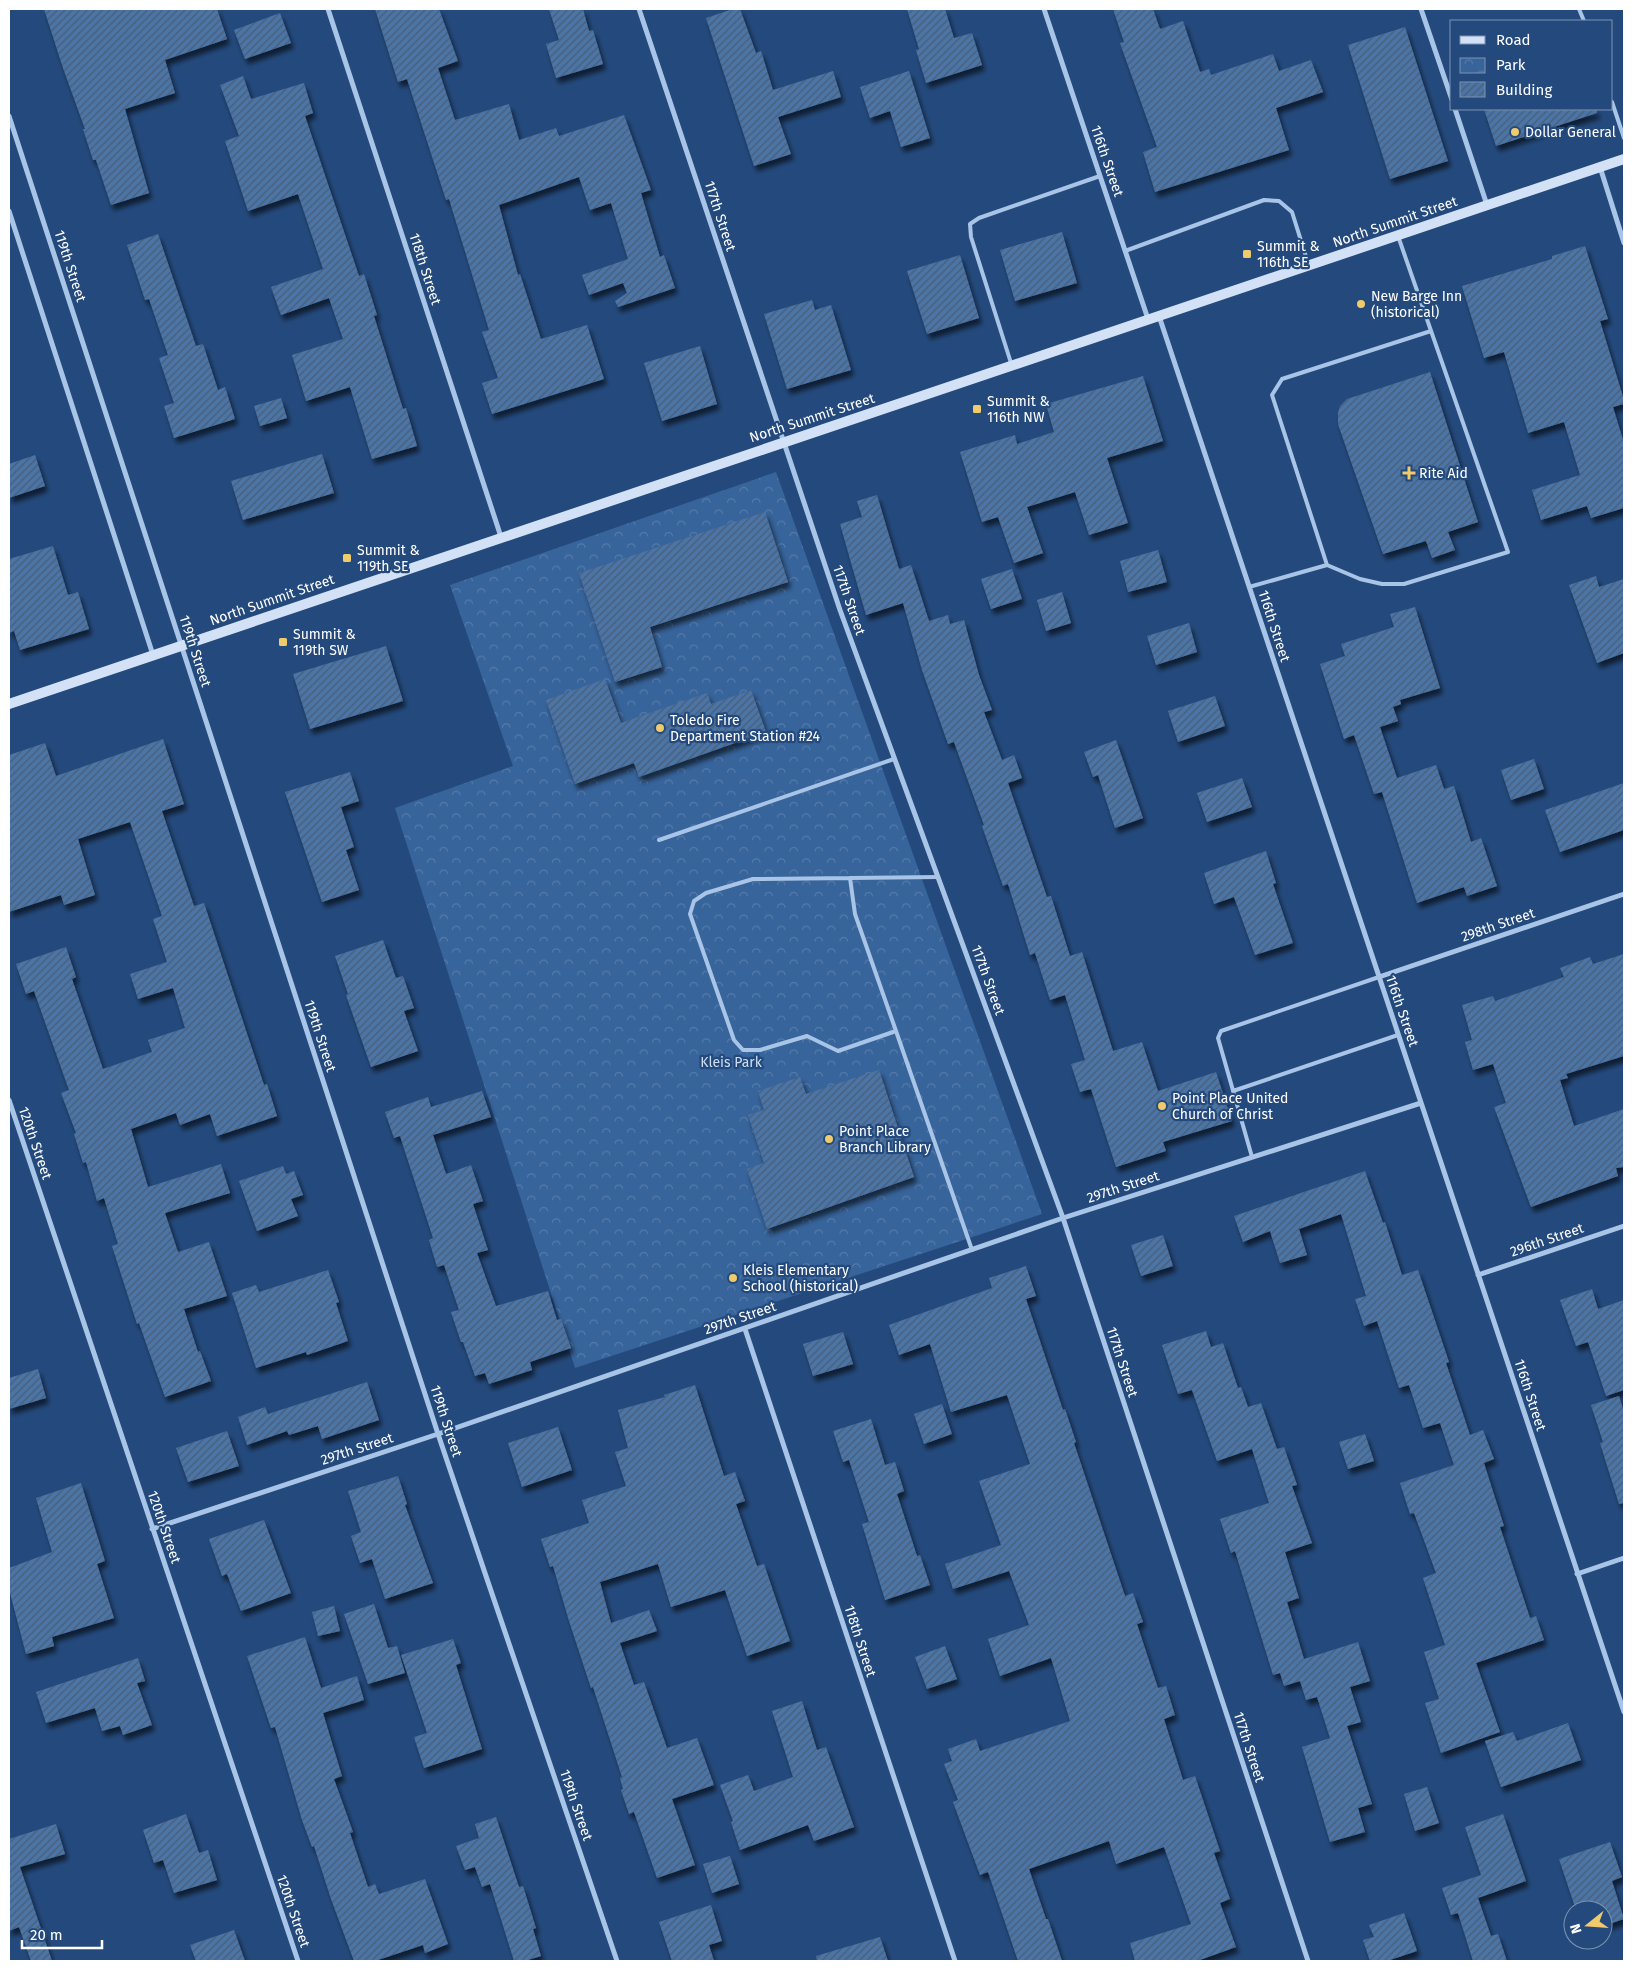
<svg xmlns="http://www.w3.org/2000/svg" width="1633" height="1970" viewBox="0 0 1633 1970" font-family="'Fira Sans',sans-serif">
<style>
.park{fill:url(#park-crowns)}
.building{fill:url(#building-hatch);filter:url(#shadow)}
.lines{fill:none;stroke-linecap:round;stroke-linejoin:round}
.lane{stroke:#a8c4e6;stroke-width:4}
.street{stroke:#a8c4e6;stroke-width:5}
.secondary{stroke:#d2e1f5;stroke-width:10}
.poi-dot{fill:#f0cb6c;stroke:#244a7d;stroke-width:2}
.labels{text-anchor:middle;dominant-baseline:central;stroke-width:4.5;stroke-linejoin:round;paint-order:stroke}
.poi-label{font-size:14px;fill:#fff;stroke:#244a7d;text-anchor:start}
.street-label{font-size:14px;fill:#fff;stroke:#244a7d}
.park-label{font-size:14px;fill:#ccdef4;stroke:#244a7d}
</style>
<defs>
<pattern id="park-crowns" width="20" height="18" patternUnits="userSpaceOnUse" patternTransform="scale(1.25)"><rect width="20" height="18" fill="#37649b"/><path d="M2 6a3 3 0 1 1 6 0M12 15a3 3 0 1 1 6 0" fill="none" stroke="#557baa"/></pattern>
<pattern id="building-hatch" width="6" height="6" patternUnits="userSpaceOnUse" patternTransform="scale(1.25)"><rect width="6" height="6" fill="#4c74a6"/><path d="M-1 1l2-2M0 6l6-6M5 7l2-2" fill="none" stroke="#4c5e74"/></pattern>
<filter id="shadow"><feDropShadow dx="3" dy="5.5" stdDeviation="2.5" flood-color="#0009"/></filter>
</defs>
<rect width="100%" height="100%" fill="#244a7d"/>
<!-- park -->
<path class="park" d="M776,472L1042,1214L575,1368L395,808L513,766L450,585Z"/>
<!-- building -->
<path class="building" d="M44,9H217L227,39L165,60L175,93L125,109L149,193L111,205L96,160H93L83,129H85L63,68Z
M375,9H439L458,61L438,68L455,120L509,104L519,140L556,128L559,136L624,115L651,190L641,193L660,257L664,255L675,288L618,307L615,301L627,293L623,283L589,295L582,275L628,259L611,203L590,210L579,177L499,205L518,275L520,274L541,339L587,325L604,379L492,414L482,383L498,378L482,332L489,330L449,199L446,200L407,79L398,82Z
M549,9H583L589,31L593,30L603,64L556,78L546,44L559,40Z
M733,9H740L756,53L761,51L773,90L833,71L841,97L778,117L791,154L754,166L706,18Z
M907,9H945L954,38L972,33L982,65L926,83L916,50L919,49Z
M1113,9H1153L1160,29L1183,21L1200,72L1209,69L1211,75L1273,54L1279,71L1311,60L1323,92L1276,108L1289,150L1155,192L1143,152L1157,147L1120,43L1124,42Z
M280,13L291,43L245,59L234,30Z
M1405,27L1448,161L1390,179L1348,45Z
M909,71L930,138L901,147L890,111L870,118L860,87Z
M243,76L251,99L304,83L313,113L305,116L359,276L364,274L377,315L374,316L403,409L406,408L417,446L372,459L350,387L306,401L292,355L343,339L329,298L281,315L271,287L323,269L298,194L248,211L225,141L239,136L220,85Z
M1484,109H1597V113L1496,146Z
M1062,232L1077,283L1015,301L1000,250Z
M158,234L196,346L203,344L218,390L225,387L235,419L174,438L164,406L174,403L159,358L168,355L149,299L145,300L127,245Z
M1585,246L1608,319L1600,321L1624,400V404L1613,407L1624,443V508L1591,518L1587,506L1541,520L1532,490L1580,475L1564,422L1528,433L1504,352L1484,358L1462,286L1552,259V256Z
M960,255L979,318L927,334L907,271Z
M812,300L815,310L831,305L851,370L787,389L764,314Z
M700,346L717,404L662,421L644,363Z
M1430,372L1478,522L1448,532L1455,550L1432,558L1426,541L1383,554L1338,424V413L1340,406L1347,399Z
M1143,376L1163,441L1107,458L1128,523L1089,535L1075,492L1027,507L1043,553L1014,563L998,517L982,522L960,452L1015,435L1017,444L1054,432L1046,404Z
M281,398L287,418L260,426L254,406Z
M322,454L334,493L243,520L231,481Z
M35,455L45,486L9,498V464Z
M877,495L899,569L911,565L929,621L948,615L950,624L964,620L979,675L992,710L984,712L1002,760L1014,755L1022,778L1008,783L1047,897L1051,896L1070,956L1082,952L1113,1051L1142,1042L1158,1091L1216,1072L1232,1121L1163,1142L1166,1151L1116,1167L1091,1089L1080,1092L1071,1064L1085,1060L1065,995L1050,1000L1035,953L1030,955L1008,884L1003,886L982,826L984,825L954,742L948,744L922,670L903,603L866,615L840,524L862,517L857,501Z
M765,512L788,582L650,627L662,667L615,682L579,573Z
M53,546L68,595L78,592L89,629L20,650L14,631L9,633V559Z
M1158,550L1167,582L1128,592L1120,561Z
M1012,569L1022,599L991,609L981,579Z
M1596,576L1599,587L1624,579V653L1597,663L1569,585Z
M1062,592L1071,623L1046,631L1037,600Z
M1415,607L1440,688L1400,700L1401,704L1393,707L1398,721L1380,727L1397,778L1436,765L1444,789L1454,786L1471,842L1481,838L1497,886L1467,896L1464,887L1417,903L1382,792L1374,794L1354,735L1344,739L1320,664L1345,656L1341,644L1394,627L1390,614Z
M1189,623L1197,652L1156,665L1147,636Z
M386,646L403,701L310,729L293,674Z
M605,679L621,723L707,693L711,704L751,690L766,732L639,777L634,763L575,784L546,700Z
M1215,696L1225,726L1178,742L1168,711Z
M163,739L184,804L162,811L194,906L204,903L264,1085L267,1084L277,1116L217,1136L210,1114L180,1125L176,1113L131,1129L148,1187L221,1164L230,1193L165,1213L178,1252L209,1242L227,1296L184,1309L198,1352L200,1351L211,1381L165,1397L139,1323L137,1324L112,1246L118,1244L104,1198L97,1201L86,1162L83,1163L74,1134L76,1133L61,1093L69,1090L34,991L26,994L16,964L66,947L76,977L72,979L103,1069L152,1052L148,1040L185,1028L173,988L138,999L130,974L167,962L153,919L162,916L130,822L78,839L95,895L64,905L61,895L9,912V755L45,743L56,776Z
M1116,740L1143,818L1115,828L1098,775L1093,777L1084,752Z
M1534,759L1544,789L1511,800L1501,770Z
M350,772L359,801L341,807L354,847L346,850L359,890L322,902L285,792Z
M1242,778L1252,807L1207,822L1197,793Z
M1624,783V830L1560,852L1545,810Z
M1266,851L1276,883L1273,884L1293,943L1255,955L1234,897L1214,904L1204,873Z
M383,940L396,978L403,976L414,1008L404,1011L418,1051L371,1067L346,995L348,994L335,956Z
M1624,954V1056L1566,1074L1568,1078L1560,1080L1574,1126L1624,1109V1167L1616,1168L1618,1176L1531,1207L1494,1107L1506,1103L1493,1064L1473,1070L1465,1042L1472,1040L1462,1005L1493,996L1495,1001L1564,977L1560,968L1590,957L1593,964Z
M879,1070L914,1177L767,1229L747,1169L764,1163L748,1115L764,1110L758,1091L800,1077L806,1094Z
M482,1091L491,1117L433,1135L446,1174L471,1165L483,1201L473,1204L488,1250L477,1253L496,1306L548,1291L557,1320L561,1319L571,1348L530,1362L532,1370L489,1384L485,1373L475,1376L463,1342H461L451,1312L459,1310L444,1265L437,1267L429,1240L433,1238L400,1136L394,1138L385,1112L428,1097L431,1107Z
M283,1166L286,1174L294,1171L303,1195L291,1199L298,1216L257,1231L239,1181Z
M1365,1171L1383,1223L1385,1222L1402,1275L1418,1270L1449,1362L1446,1363L1470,1435L1483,1430L1494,1459L1484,1463L1504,1526L1500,1527L1530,1618L1536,1616L1544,1640L1476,1663L1500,1732L1441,1753L1425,1703L1439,1699L1424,1652L1445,1645L1423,1578L1436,1573L1414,1513L1410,1514L1400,1483L1454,1465L1440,1423L1423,1428L1409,1385L1399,1388L1377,1321L1364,1326L1355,1299L1366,1296L1341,1214L1299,1229L1307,1255L1280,1263L1270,1231L1243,1242L1234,1216Z
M1163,1235L1173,1266L1141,1276L1131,1245Z
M1026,1266L1036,1296L1026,1299L1063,1410L1065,1409L1076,1442L1074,1443L1125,1596L1133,1593L1143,1622L1137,1624L1158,1688L1166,1686L1175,1715L1164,1719L1183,1780L1195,1776L1220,1851L1214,1853L1230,1899L1220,1903L1236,1947L1197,1961H1135L1130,1943L1191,1924L1164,1847L1116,1864L1109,1841L1029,1869L1046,1919H1048L1062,1961H1018L988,1872L980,1875L953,1802L958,1800L944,1764L952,1761L948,1749L976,1739L980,1751L1070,1721L1051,1658L1000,1676L988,1639L1029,1625L1009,1571L953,1589L945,1564L1001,1545L979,1481L1030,1464L1007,1395L951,1412L930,1344L899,1355L889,1325L992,1288L989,1278Z
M328,1270L339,1302L336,1303L348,1341L307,1355L306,1352L256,1368L232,1293L256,1285L259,1292Z
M1592,1289L1598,1309L1624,1300V1390L1606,1396L1588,1342L1576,1346L1560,1300Z
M1206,1331L1211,1347L1223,1343L1238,1388L1241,1387L1248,1407L1261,1403L1277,1449L1284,1447L1297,1485L1292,1486L1312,1543L1285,1552L1299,1598L1287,1602L1304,1659L1358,1642L1370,1681L1350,1687L1361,1722L1347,1726L1372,1804L1358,1808L1365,1832L1330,1842L1302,1747L1330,1738L1317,1697L1306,1700L1300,1681L1284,1686L1280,1673L1273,1675L1235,1551L1231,1553L1220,1519L1269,1503L1252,1449L1217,1461L1192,1390L1178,1394L1162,1345Z
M843,1332L853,1364L813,1376L803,1344Z
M38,1369L46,1398L9,1409V1378Z
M367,1382L379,1420L322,1439L318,1426L289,1435L287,1431L247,1445L238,1417L265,1407L268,1414Z
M695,1385L724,1476L735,1472L745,1501L736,1504L757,1566L764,1564L790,1641L747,1656L725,1590L671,1607L658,1564L600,1582L611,1623L649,1610L657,1631L620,1643L634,1685L644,1682L667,1748L697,1738L714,1785L672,1799L695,1865L657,1878L634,1812L629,1814L621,1790L623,1789L620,1778L622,1777L593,1687L591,1688L569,1621L553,1566L550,1567L541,1539L589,1523L582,1500L626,1486L615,1452L628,1448L618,1410L665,1397L664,1395Z
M1619,1396L1624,1412V1503L1619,1504L1600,1443L1603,1442L1591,1405Z
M942,1404L952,1434L924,1444L914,1414Z
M871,1419L885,1465L895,1462L904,1491L897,1494L917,1556L920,1555L930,1585L885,1600L862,1524L869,1522L849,1460L843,1462L833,1431Z
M558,1427L572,1470L522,1487L508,1443Z
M227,1431L239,1466L188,1482L176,1448Z
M1365,1434L1374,1461L1348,1469L1339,1442Z
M398,1476L407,1504L405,1505L433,1583L385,1599L372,1559L360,1563L351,1536L361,1532L348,1491Z
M81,1483L105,1561L97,1564L114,1618L52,1637L54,1646L26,1654L9,1589V1568L52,1552L36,1498Z
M264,1520L291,1593L241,1611L227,1574L222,1576L209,1539Z
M374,1604L388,1648L397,1646L405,1673L368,1684L344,1614Z
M334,1606L340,1631L318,1636L312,1612Z
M305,1637L321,1688L357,1676L364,1700L323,1713L342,1776L334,1779L353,1832L350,1833L368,1887L375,1884L379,1894L425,1879L448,1944L425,1953L423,1945L375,1961H354L331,1899L314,1846L312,1847L302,1820L275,1727L271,1728L247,1656Z
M453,1639L461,1663L456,1665L482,1749L424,1768L414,1737L427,1733L401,1655Z
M945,1646L957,1679L927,1689L915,1657Z
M138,1658L145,1681L137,1683L152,1725L123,1735L120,1726L102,1731L95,1708L46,1723L36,1692Z
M802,1701L817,1750L826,1747L854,1827L814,1841L808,1825L740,1850L731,1822L733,1821L720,1785L748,1775L754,1791L793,1777L772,1711Z
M1568,1723L1581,1760L1501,1787L1485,1741L1513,1732L1517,1741Z
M1427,1787L1439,1823L1415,1831L1404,1794Z
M186,1814L199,1853L208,1850L217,1880L174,1893L163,1860L154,1863L143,1830Z
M1503,1814L1526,1881L1478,1898L1491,1936L1498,1934L1507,1961H1473L1458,1913L1451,1915L1442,1888L1481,1875L1465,1827Z
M496,1817L519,1887L523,1886L536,1928L533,1929L541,1956L525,1961H514L490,1884L482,1887L475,1867L465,1870L456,1846L479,1838L475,1824Z
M56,1824L65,1854L20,1867L52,1961H31L19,1927L9,1931V1839Z
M1610,1842L1622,1877L1612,1881L1624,1919L1603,1926V1910H1576L1559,1859Z
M730,1856L739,1884L712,1893L703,1864Z
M711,1905L722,1941L709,1945L714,1961H672L659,1922Z
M1404,1913L1417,1951L1387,1961H1370L1363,1940L1374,1937L1369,1925Z
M234,1930L245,1961H196L190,1945Z
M880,1937L888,1961H817L816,1956Z"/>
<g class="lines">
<!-- lane -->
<path class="lane" d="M1579,9L1584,21
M1612,102L1624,138
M1125,251L1264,200L1279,201L1292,212L1308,263
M1011,363L971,237L970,224L979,218L1100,176
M1327,565L1272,395L1282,379L1431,331
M1249,587L1327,565L1360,579L1382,584H1404L1508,552L1398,236
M659,840L894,759
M938,877L753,879L706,893L694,901L690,914L734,1040L743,1050H760L807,1036L838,1051L896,1031L972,1250
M850,878L855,914L896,1031
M1233,1091L1398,1035
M1252,1157L1218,1038L1221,1031L1379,977"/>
<!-- street -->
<path class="street" d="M328,9L501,537
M639,9L840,610L1063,1218L1308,1961
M1044,9L1148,319
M1421,9L1452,100
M1455,109L1487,205
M9,116C154,555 292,996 438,1434C497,1610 558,1786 617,1961
M1600,167L1624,243
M9,211L153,655
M1159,316L1624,1712
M1379,977L1624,894
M9,1100L298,1961
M1478,1275L1624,1226
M745,1329L955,1961
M152,1529L438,1434L1063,1218L1421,1103
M1577,1574L1624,1558"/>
<!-- secondary -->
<path class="secondary" d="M9,704L1624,159"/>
</g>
<!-- markers -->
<g class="poi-dot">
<circle cx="1515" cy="132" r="5"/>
<rect x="1242" y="249" width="10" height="10" rx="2.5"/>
<circle cx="1361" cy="304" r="5"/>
<rect x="972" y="404" width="10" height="10" rx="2.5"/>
<path d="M1406.5 465.5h5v5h5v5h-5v5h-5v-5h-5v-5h5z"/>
<rect x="342" y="553" width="10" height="10" rx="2.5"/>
<rect x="278" y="637" width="10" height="10" rx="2.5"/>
<circle cx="660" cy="728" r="5"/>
<circle cx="1162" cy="1106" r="5"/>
<circle cx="829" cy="1139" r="5"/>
<circle cx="733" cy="1278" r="5"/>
</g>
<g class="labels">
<!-- poi labels -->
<g class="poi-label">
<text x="1525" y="132">Dollar General</text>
<text x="1257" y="246">Summit &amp;<tspan x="1257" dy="16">116th SE</tspan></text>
<text x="1371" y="296">New Barge Inn<tspan x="1371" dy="16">(historical)</tspan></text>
<text x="987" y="401">Summit &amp;<tspan x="987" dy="16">116th NW</tspan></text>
<text x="1419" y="473">Rite Aid</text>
<text x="357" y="550">Summit &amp;<tspan x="357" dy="16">119th SE</tspan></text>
<text x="293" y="634">Summit &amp;<tspan x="293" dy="16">119th SW</tspan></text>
<text x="670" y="720">Toledo Fire<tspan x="670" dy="16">Department Station #24</tspan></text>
<text x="1172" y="1098">Point Place United<tspan x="1172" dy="16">Church of Christ</tspan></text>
<text x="839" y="1131">Point Place<tspan x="839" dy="16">Branch Library</tspan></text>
<text x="743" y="1270">Kleis Elementary<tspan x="743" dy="16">School (historical)</tspan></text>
</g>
<!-- street labels -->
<g class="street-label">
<text transform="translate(1107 161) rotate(71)">116th Street</text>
<text transform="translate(720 216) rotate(72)">117th Street</text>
<text transform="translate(1395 222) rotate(-19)">North Summit Street</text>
<text transform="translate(70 266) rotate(72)">119th Street</text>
<text transform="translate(425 269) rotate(72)">118th Street</text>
<text transform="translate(812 418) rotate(-18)">North Summit Street</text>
<text transform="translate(272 600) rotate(-19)">North Summit Street</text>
<text transform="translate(849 600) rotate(71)">117th Street</text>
<text transform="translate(1274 626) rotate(72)">116th Street</text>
<text transform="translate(195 651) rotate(72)">119th Street</text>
<text transform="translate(1498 925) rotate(-19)">298th Street</text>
<text transform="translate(988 980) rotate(70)">117th Street</text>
<text transform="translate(1402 1011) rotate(71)">116th Street</text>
<text transform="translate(320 1036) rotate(72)">119th Street</text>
<text transform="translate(35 1143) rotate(71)">120th Street</text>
<text transform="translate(1123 1187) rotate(-18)">297th Street</text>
<text transform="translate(1547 1240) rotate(-19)">296th Street</text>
<text transform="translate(740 1318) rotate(-19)">297th Street</text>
<text transform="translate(1122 1362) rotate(72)">117th Street</text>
<text transform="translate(1530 1395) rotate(72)">116th Street</text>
<text transform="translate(446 1421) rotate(72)">119th Street</text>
<text transform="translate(357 1449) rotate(-18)">297th Street</text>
<text transform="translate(164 1527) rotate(71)">120th Street</text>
<text transform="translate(860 1641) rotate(72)">118th Street</text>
<text transform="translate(1249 1747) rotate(72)">117th Street</text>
<text transform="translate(576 1805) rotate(71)">119th Street</text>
<text transform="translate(293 1911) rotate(71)">120th Street</text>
</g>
<!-- park labels -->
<g class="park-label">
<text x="731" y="1062">Kleis Park</text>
</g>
</g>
<!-- border -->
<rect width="1633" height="1970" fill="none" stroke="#ffffff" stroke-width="20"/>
<!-- legend -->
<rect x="1450" y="20" width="162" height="90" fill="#244a7d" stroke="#7c92b1"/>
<rect x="1460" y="36" width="25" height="8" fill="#d2e1f5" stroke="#7c92b1"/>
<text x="1496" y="45" font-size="15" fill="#ffffff">Road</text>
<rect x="1460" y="58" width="25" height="15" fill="url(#park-crowns)" stroke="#7c92b1"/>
<text x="1496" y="70" font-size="15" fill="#ffffff">Park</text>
<rect x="1460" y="82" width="25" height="15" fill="url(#building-hatch)" stroke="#7c92b1"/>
<text x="1496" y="95" font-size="15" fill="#ffffff">Building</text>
<!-- north arrow -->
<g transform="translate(1588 1925) rotate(253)"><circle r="24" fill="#244a7d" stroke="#7c92b1"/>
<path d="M0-4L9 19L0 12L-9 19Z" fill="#f0cb6c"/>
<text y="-8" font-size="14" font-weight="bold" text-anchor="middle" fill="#ffffff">N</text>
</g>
<!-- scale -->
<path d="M22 1940v8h80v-8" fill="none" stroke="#ffffff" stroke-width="2.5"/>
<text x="30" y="1940" font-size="15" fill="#ffffff" stroke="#244a7d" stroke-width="4" paint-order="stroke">20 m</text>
</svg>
